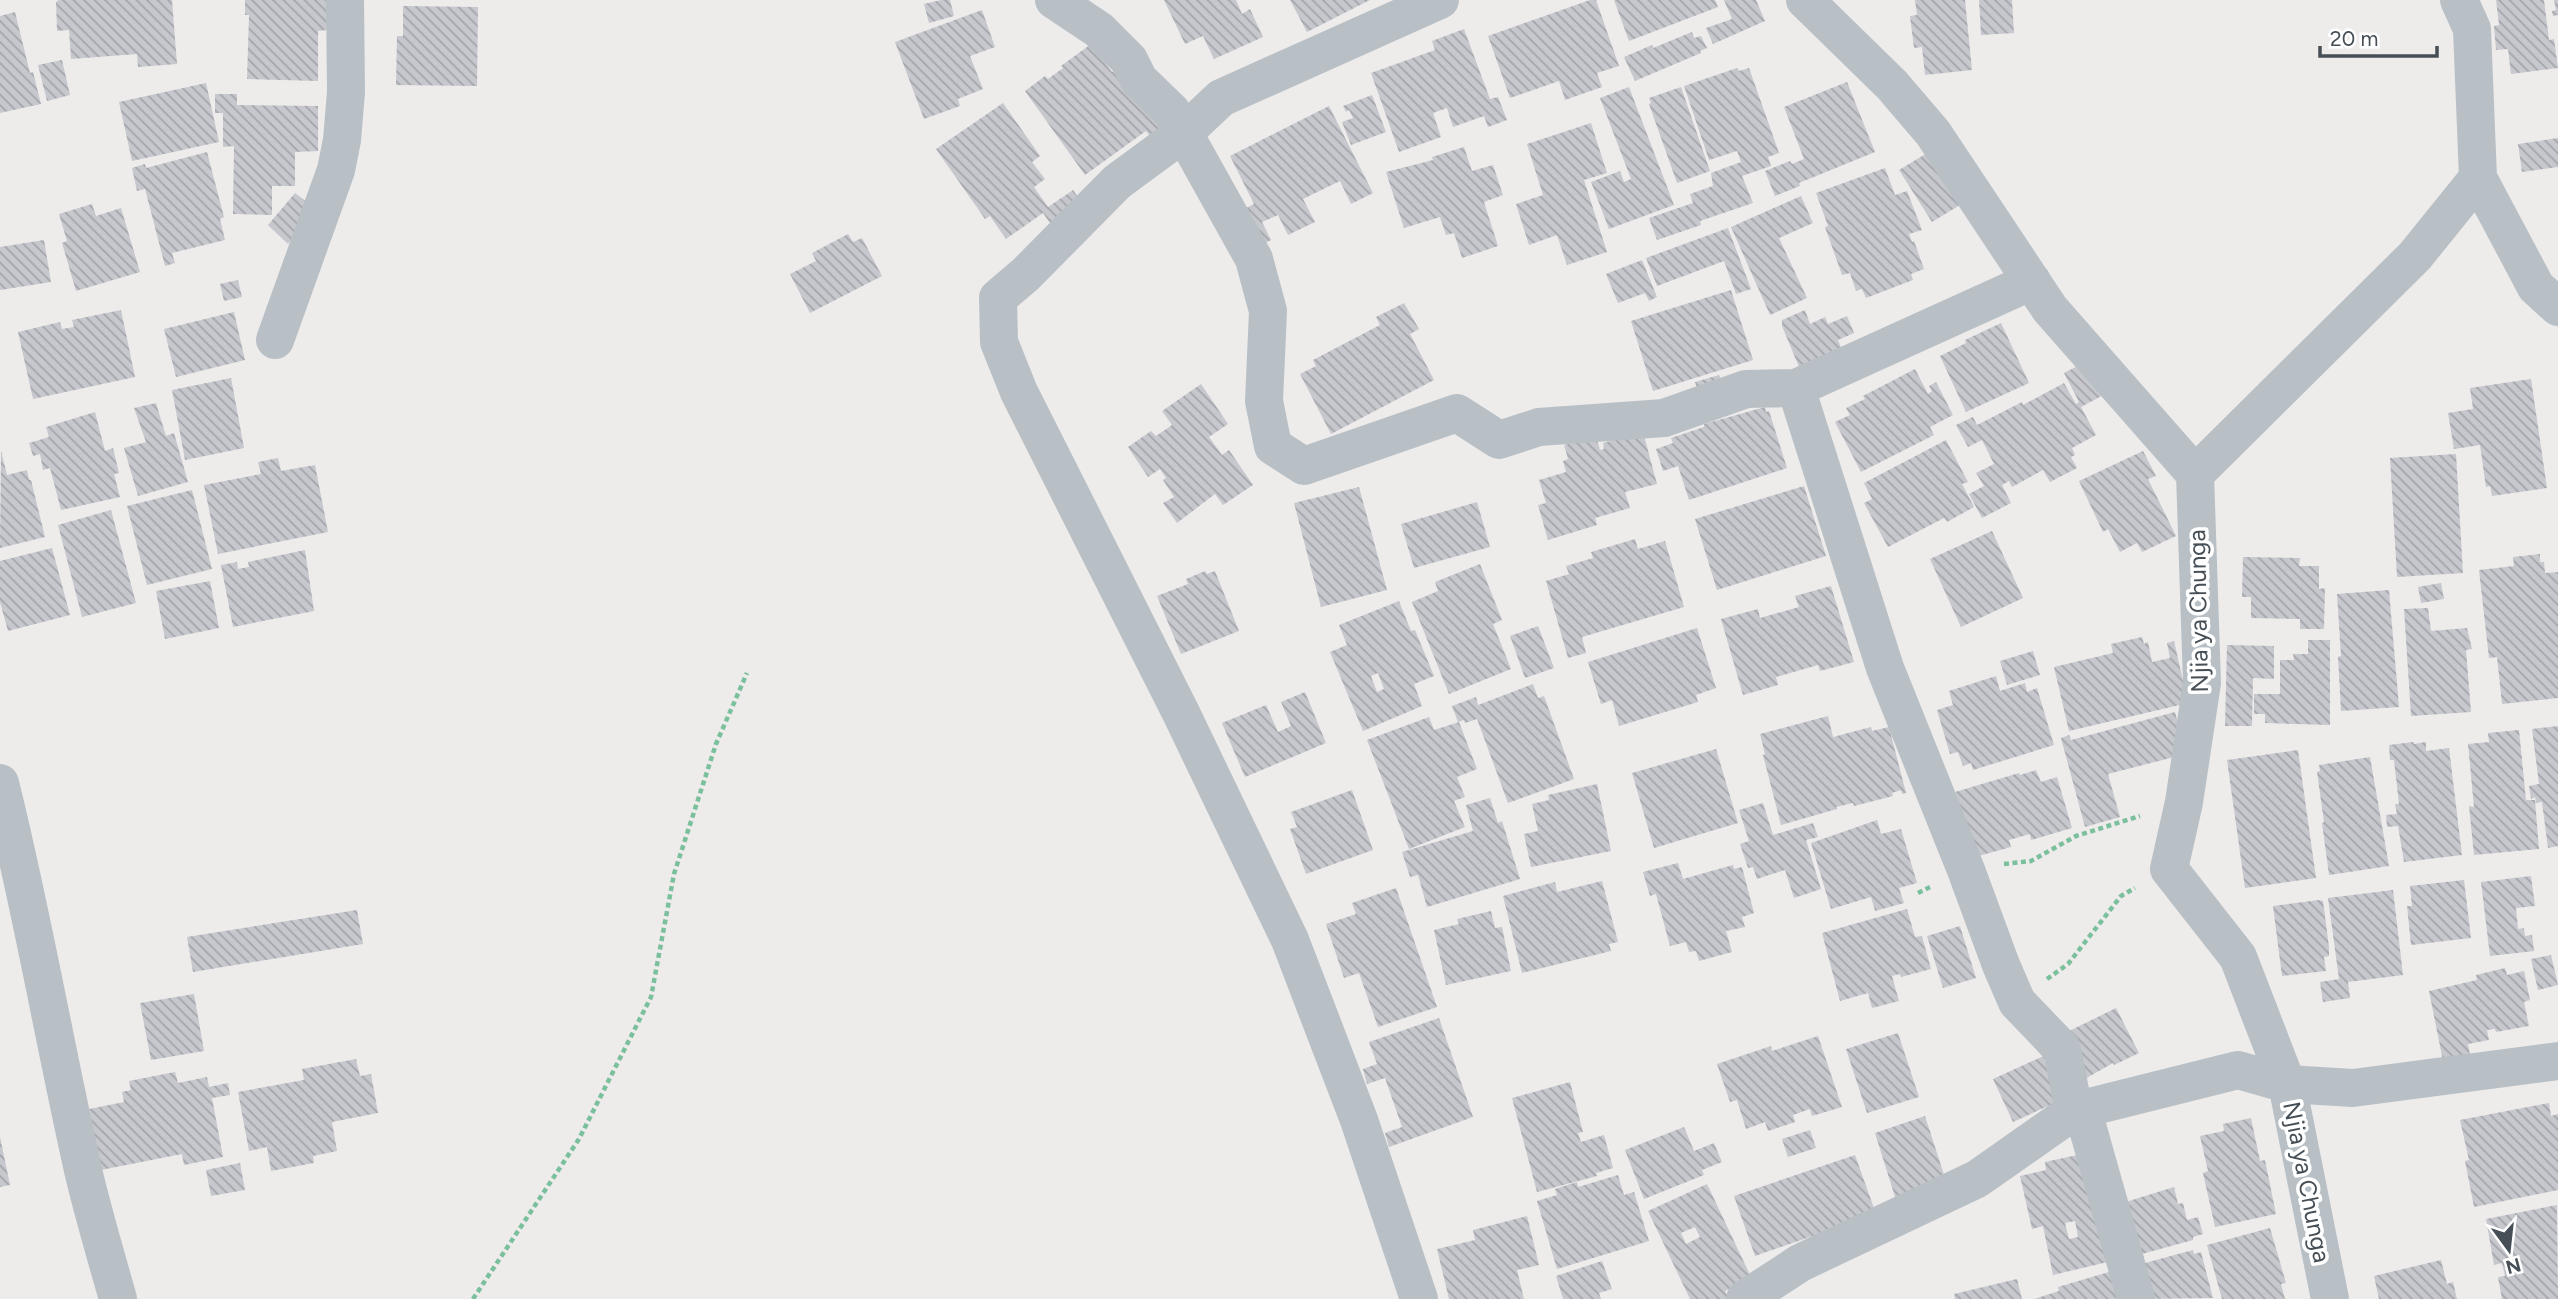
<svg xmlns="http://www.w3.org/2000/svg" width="2558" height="1299" viewBox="0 0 2558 1299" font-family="Figtree,sans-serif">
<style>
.building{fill:url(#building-back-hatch);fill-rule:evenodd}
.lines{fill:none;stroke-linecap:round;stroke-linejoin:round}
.path{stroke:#7ac09c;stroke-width:4.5;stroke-dasharray:5 3.5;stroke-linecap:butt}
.street{stroke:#b8c0c6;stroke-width:38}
.labels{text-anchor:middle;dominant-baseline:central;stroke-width:7;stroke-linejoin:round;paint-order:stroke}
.street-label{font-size:24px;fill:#464f56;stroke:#fff}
</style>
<defs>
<pattern id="building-back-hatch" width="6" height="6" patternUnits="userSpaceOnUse" patternTransform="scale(1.75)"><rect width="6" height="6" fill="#c6c8ce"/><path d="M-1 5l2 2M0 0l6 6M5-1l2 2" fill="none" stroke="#a3a5aa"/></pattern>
</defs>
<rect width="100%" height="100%" fill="#eeebeb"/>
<!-- building -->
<path class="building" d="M59,0H172L177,64L138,67L137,54L71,59L69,30L57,31L56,2Z
M245,0H327V30L318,31V81L247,79L249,15H245Z
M941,0H950L954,16L929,23L924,4Z
M1164,0H1236L1242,14L1250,9L1263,37L1214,59L1203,36L1185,44Z
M1290,0H1370L1307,32Z
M1590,0H1596L1619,66L1597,73L1602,87L1565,100L1559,81L1510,98L1488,36Z
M1614,0H1715L1718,7L1629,41Z
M1724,0H1756L1765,21L1713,44L1706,28L1732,19Z
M1915,0H1965L1972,70L1925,75L1922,47L1914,48L1910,16L1917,15Z
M1979,0H2012L2014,33L1981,35Z
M2496,0H2544L2549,40L2554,39L2558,68L2511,74L2508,49L2496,50L2494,26L2499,25Z
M2554,0H2558V15L2553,16L2552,11L2556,10Z
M403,6L478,7L477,86L396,85L397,36H403Z
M982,10L995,47L970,56L983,89L958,99L960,106L924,119L895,42Z
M15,12L30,73L33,72L41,104L0,113V16Z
M1464,29L1490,99L1498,97L1507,120L1488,127L1484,116L1453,127L1447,108L1433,113L1441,137L1399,152L1371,73L1435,50L1432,41Z
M1692,32L1694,38L1701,36L1707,48L1700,51L1701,53L1635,81L1624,57L1652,45L1653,48Z
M1091,44L1112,72L1124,64L1162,119L1159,149L1146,131L1085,175L1025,91L1045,76L1048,79L1063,68L1061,66Z
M62,60L70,95L47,101L38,65Z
M1737,68L1739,71L1749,68L1779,153L1768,157L1771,166L1742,176L1753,203L1700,221L1701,225L1657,240L1649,218L1693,203L1690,194L1713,186L1711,173L1741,162L1737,151L1709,160L1684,86Z
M1847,82L1875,152L1799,183L1800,186L1775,196L1765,171L1790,161L1792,164L1804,159L1784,107Z
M206,83L219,142L132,161L119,102Z
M1629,87L1674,205L1609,229L1591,182L1620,171L1624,182L1631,179L1600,98Z
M1681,87L1710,171L1677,183L1649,104L1651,103L1649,98Z
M215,94H237V105L318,106V151L295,152V186H272V215L233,214L234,146L223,147V113H215Z
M1372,95L1386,132L1351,145L1342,122L1353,118L1349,110L1346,112L1343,106Z
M1003,103L1040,156L1032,162L1045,179L1034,187L1048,207L1073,190L1083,204L1052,226L1043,213L1006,239L990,216L985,219L936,149Z
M1329,106L1373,193L1351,204L1340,181L1303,199L1315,222L1288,235L1278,215L1262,222L1271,240L1252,250L1234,214L1254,204L1230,156Z
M1591,123L1607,173L1584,180L1607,252L1567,265L1557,235L1529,245L1516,204L1543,195L1527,144Z
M2558,138V167L2522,172L2518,144Z
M1464,147L1472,171L1493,165L1503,195L1484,202L1498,246L1462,258L1454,233L1446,235L1440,217L1404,228L1386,172L1433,160L1432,157Z
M207,152L224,217L220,219L225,240L172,253L175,263L165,266L145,189L137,191L132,168L145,164L146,168Z
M1927,153L1960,205L1932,222L1899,170Z
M1885,168L1895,195L1907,191L1922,230L1909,234L1912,242L1914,241L1924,269L1911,274L1913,280L1866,298L1862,289L1856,291L1850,273L1842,275L1825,227L1828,226L1816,193Z
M295,193L316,209L288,244L268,225Z
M1801,196L1813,223L1779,238L1807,298L1770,315L1731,227Z
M92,204L96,216L121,208L140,272L76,291L62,243L67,241L59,214Z
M1728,228L1751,289L1736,294L1724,261L1657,286L1646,258Z
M848,234L853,242L862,238L882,276L810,313L790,274L816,261L812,253Z
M44,240L51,282L0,290V247Z
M1642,260L1657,297L1649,301L1645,293L1618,303L1606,274Z
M238,280L242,297L224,301L220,284Z
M1731,290L1753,360L1653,391L1631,321Z
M1404,303L1419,329L1410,334L1434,380L1331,434L1300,374L1316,366L1313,360L1380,325L1376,317Z
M121,310L135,377L33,399L18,332L60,322L62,329L74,327L72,320Z
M1805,310L1810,324L1825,317L1828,324L1847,316L1854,333L1838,340L1842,350L1799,367L1782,326V320Z
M234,312L245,360L176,377L164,329Z
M2001,323L2029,383L1966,412L1940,356L1966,343L1965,340Z
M2089,360L2107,393L2081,407L2096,435L2072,448L2075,455L2071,457L2077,468L2050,482L2043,470L2012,487L2009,481L2002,485L2011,503L1982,518L1969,494L1984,486L1976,473L1994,464L1982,440L1968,447L1956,425L1973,417L1977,425L2022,402L2023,405L2064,383L2076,404L2079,402L2064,373Z
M1915,369L1928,394L1932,391L1929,386L1936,382L1953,415L1930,427L1934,435L1861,472L1835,422L1850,415L1846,408L1865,399L1863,396Z
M1719,375L1725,394L1701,402L1695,382Z
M231,378L244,448L185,460L172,390Z
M2531,379L2547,488L2492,496L2490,486L2486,487L2480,445L2454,449L2448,413L2473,409L2470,388Z
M1201,384L1228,424L1209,437L1222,455L1229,450L1253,485L1223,505L1215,494L1177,523L1163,503L1174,497L1163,480L1166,478L1160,469L1148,477L1128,447L1151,431L1156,436L1172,425L1162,411Z
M156,403L166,436L174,433L188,482L138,496L124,448L146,442L134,408Z
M1765,407L1766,412L1769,411L1787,468L1689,500L1678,466L1663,471L1656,449L1673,443L1671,438L1704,427V424Z
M95,412L105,451L113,448L119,473L114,474L120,497L61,510L50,468L43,470L40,454L33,456L29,443L49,437L46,427Z
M1643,432L1657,484L1625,492L1630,508L1595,518L1597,525L1548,540L1538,505L1546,503L1539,480L1566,472L1563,461L1568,459L1564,445L1596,437L1600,450L1604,449L1603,443Z
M1946,440L1968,482L1962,484L1974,507L1947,522L1944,518L1888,547L1864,503L1872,499L1864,483Z
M1,451L7,475L27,470L29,480H31L45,537L0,548Z
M2143,451L2156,476L2148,479L2176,536L2142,552L2137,543L2120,552L2108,529L2103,532L2079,481Z
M2456,454L2463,573L2397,577L2390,458Z
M278,458L281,471L315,465L328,532L218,554L204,485L261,474L258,462Z
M1804,486L1826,556L1717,590L1695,519Z
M1359,487L1387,590L1321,607L1294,503Z
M192,490L212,569L147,585L127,506Z
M1477,502L1490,547L1414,568L1401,524Z
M111,510L136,603L82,617L58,525Z
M1992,531L2023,598L1961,627L1930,559Z
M1635,539L1638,549L1665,541L1684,607L1582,637L1586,653L1568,658L1546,581L1569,574L1566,566L1593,558L1591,552Z
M52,548L70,615L8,631L0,602V561Z
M305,550L314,611L233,627L221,565L237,562L238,569L249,567L248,562Z
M2540,554V562H2544L2545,573L2558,572V698L2502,704L2497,657L2489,658L2479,570L2514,566L2513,557Z
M2243,557L2300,558L2299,566H2319V589L2325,588L2324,629H2300V619L2251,618V597H2242Z
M1480,564L1502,620L1493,624L1511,669L1449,694L1412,602L1438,591L1435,582Z
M1205,571L1207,574L1215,571L1239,631L1181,654L1157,596L1188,584L1186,579Z
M210,581L219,628L165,639L156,591Z
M2441,583L2444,599L2421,603L2418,587Z
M1831,586L1854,662L1820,671L1818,665L1776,677L1778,685L1743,695L1721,619L1758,609L1760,618L1799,607L1795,596Z
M2389,590L2399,707L2341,711L2338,657L2341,656L2337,594Z
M1399,601L1411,631L1415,630L1434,676L1414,684L1422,706L1363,731L1330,652L1347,645L1339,625ZM1378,673L1384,689L1377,692L1371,676Z
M2428,608L2431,631L2467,628L2472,649L2466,650L2471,712L2411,716L2404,609Z
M1538,626L1554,668L1525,678L1510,636Z
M1697,628L1716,688L1696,695L1698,702L1619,726L1612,700L1601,704L1588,662Z
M2142,637L2144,644L2148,642L2152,662L2170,658L2167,643L2174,641L2188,703L2069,731L2054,667L2113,653L2111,644Z
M2308,640H2330V725L2265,723V714H2254V694H2280V660H2294L2293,654H2308Z
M2227,645L2274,646V679L2253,678L2252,726H2225Z
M2033,651L2040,675L2007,685L2000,661Z
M1996,676L2000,691L2025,683L2027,692L2037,688L2054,745L1973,770L1971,763L1963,766L1958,752L1950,754L1937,710L1953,705L1949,691Z
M1533,684L1538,698L1544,696L1574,779L1508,803L1477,719L1465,723L1464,720L1458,722L1452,706L1476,697L1478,705Z
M1305,692L1326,743L1245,777L1222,723L1266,705L1278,732L1291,726L1281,702Z
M2175,712L2186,754L2108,774L2120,817L2085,827L2061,738L2069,735L2071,740Z
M1828,716L1833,737L1871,727L1872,731L1889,727L1906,793L1902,794L1901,790L1892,793L1893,796L1854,806L1853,803L1836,807L1837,809L1781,825L1763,755L1765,754L1760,734Z
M1429,717L1434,730L1459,722L1477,769L1457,777L1465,797L1454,801L1465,827L1409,849L1367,740Z
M2558,726V846L2548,848L2542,802L2536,803L2535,797L2531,799L2529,786L2539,784L2532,729Z
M2519,730L2526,800H2535L2539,849L2474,855L2469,806L2474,807L2468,744L2489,742L2488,733Z
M2413,742L2414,744L2426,742V751L2449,748L2462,855L2404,862L2398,826L2387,827L2386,815L2397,814L2395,804H2399L2394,760H2390L2389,745Z
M1716,749L1738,823L1654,848L1632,773Z
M2298,750L2316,878L2245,888L2227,760Z
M2370,757L2389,866L2329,875L2322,823L2324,822L2317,772L2320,771L2319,765Z
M2036,770L2041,782L2057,777L2072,828L2031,840L2030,834L2009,840L2011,847L1975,857L1955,792L2019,773L2020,775Z
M1597,784L1611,851L1531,867L1524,834L1538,831L1532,804L1549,800L1548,795Z
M1352,790L1373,850L1306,874L1290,829L1297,827L1291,812Z
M1490,798L1498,823L1502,821L1520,879L1427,907L1418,875L1410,877L1402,852L1473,831L1466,805Z
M1763,803L1773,835L1813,823L1818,837L1806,840L1821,889L1794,898L1785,870L1757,879L1753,867L1748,868L1740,844L1749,841L1739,810Z
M1877,820L1881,834L1901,829L1917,883L1899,888L1904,903L1875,911L1871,897L1831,909L1811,843Z
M1678,863L1683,879L1733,865L1734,869L1742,867L1754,913L1742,917L1745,927L1726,931L1732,952L1699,961L1696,951L1689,952L1686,942L1670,946L1656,894L1650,896L1643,872Z
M2531,876L2535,906L2516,908L2518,929L2524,928L2525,936L2532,935L2534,951L2490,956L2481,882Z
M2464,880L2471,938L2411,945L2407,906H2412L2410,886Z
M1602,881L1618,942L1609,944L1611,951L1522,973L1503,896L1555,882L1557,892Z
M1396,888L1437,1007L1378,1027L1359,973L1344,978L1326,924L1356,914L1352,903Z
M2393,890L2403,975L2348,982L2350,998L2323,1002L2320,982L2339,979L2328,898Z
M2319,900L2323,901L2329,947V956L2324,957L2326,971L2282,976L2273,906Z
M1907,909L1915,937L1922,936L1931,969L1901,977L1900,974L1892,976L1899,1001L1872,1008L1868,993L1840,1001L1822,933Z
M357,910L363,944L193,972L187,937Z
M1491,911L1495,928L1502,927L1511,971L1446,985L1434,930L1459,924L1457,919Z
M1960,926L1976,978L1943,988L1927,936Z
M2551,955L2558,985L2538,990L2531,959Z
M2505,968L2507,975L2524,971L2530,1000L2524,1002L2529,1026L2496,1032L2495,1029L2487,1030L2489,1040L2468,1044L2470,1055L2443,1061L2429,991L2477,980L2476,975Z
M194,994L204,1051L151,1060L140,1003Z
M2116,1008L2139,1053L2114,1065L2113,1063L2083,1080L2061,1035Z
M1439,1018L1473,1117L1389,1147L1385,1133L1402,1127L1385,1078L1367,1084L1363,1069L1377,1064L1369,1042Z
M1898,1033L1919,1097L1867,1113L1846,1049Z
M1818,1036L1842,1107L1812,1116L1810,1109L1793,1115L1795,1122L1768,1131L1765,1122L1746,1129L1737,1100L1730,1102L1717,1064L1771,1046L1772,1051Z
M2048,1054L2068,1097L2013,1122L1993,1079Z
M356,1059L360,1076L371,1074L378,1113L332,1122L337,1151L313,1156L314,1163L271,1171L267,1147L249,1151L238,1092L304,1080L302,1069Z
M175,1072L178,1083L207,1077L209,1087L228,1083L230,1095L212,1098L223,1157L184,1165L182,1154L101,1170L89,1109L124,1102L122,1092L131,1090L129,1081Z
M1570,1082L1583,1132L1578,1133L1581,1142L1604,1135L1613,1168L1596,1173L1597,1176L1537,1192L1512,1098Z
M2549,1103L2551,1116L2558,1114V1190L2474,1207L2465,1161L2469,1160L2460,1120Z
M1925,1116L1947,1184L1896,1200L1875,1133Z
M2251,1118L2260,1161L2265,1160L2276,1214L2215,1227L2203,1173L2208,1171L2200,1136L2224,1131L2223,1124Z
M1684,1127L1694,1151L1714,1143L1722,1162L1702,1170L1704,1175L1644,1199L1625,1150Z
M1810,1130L1816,1148L1788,1157L1782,1139Z
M0,1137L10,1185L0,1187Z
M2082,1154L2112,1261L2053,1275L2043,1226L2032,1229L2020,1176L2046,1170L2045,1162ZM2075,1221L2078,1237L2069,1239L2065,1223Z
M1855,1155L1876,1214L1755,1256L1734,1196Z
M240,1163L245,1190L211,1196L206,1170Z
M1618,1175L1624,1195L1634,1192L1649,1241L1557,1269L1537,1201L1557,1195L1555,1189L1577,1182L1578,1187Z
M1707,1184L1752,1279L1725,1291L1729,1299H1690L1648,1211ZM1695,1227L1700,1237L1686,1244L1681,1233Z
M2174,1187L2178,1204L2183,1203L2187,1220L2198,1217L2203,1234L2193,1237V1240L2131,1257L2116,1205Z
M2557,1205L2558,1299H2502L2498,1277L2505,1276L2502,1263L2494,1265L2486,1219Z
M1527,1216L1539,1265L1517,1270L1524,1299H1449L1437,1249L1475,1240L1473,1230Z
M2270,1228L2286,1283L2281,1284L2285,1299H2222L2207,1245Z
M2193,1250L2194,1254L2201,1252L2213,1298L2143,1299L2134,1266Z
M2441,1260L2447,1284L2453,1282L2457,1299H2379L2374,1276Z
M1602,1261L1612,1289L1599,1293L1601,1299H1563L1556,1276Z
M2119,1269L2128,1299H2034L2059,1291L2058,1287Z
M2017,1279L2022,1299H1955L1954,1294Z"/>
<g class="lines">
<!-- path -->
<path class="path" d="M2004,864L2031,861L2076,836L2140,816
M1918,893L1930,887
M2047,979L2068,964L2121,896L2135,888
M473,1299L579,1139L651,997L674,874L716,744L747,673"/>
<!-- street -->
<path class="street" d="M1054,0L1099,30L1129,60L1139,80L1172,112L1254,259L1268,311L1264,401L1273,446L1304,466L1457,413L1499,440L1539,427L1664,418L1746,389L1796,388
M1805,0L1892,85L1933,133L2050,309L2195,474
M2478,178L2536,287L2558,307
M2032,281L1796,388L1885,668L1966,870L2001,965L2017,1002L2062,1049L2074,1111L2088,1129L2136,1299
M275,340L336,170L342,140L346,92L345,0
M0,783C32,911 54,1041 83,1170C93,1213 106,1256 118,1299
M1419,1299L1359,1120L1290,940L1181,713L1019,392L999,342L998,298L1026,274L1117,182L1185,132L1221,98L1440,0
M1745,1299L1800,1263L1977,1179L2074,1111L2238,1070L2287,1084L2353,1088L2558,1061
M2330,1299L2287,1084L2238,957L2169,869L2184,802L2202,683L2195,474L2415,256L2478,178L2472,29L2459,0"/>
</g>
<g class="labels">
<!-- street labels -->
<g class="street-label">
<text transform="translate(2198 611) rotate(-91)">Njia ya Chunga</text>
<text transform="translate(2307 1182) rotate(79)">Njia ya Chunga</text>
</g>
</g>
<!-- north arrow -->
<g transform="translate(2509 1250) rotate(165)" stroke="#ffffff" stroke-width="5" paint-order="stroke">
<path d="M0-5L12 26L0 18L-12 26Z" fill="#464f56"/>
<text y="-10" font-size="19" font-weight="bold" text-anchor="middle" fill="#464f56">N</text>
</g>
<!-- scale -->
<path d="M2320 46v10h117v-10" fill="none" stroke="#464f56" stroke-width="3.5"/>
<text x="2330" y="46" font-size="21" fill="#464f56" stroke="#ffffff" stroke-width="5" paint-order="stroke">20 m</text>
</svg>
